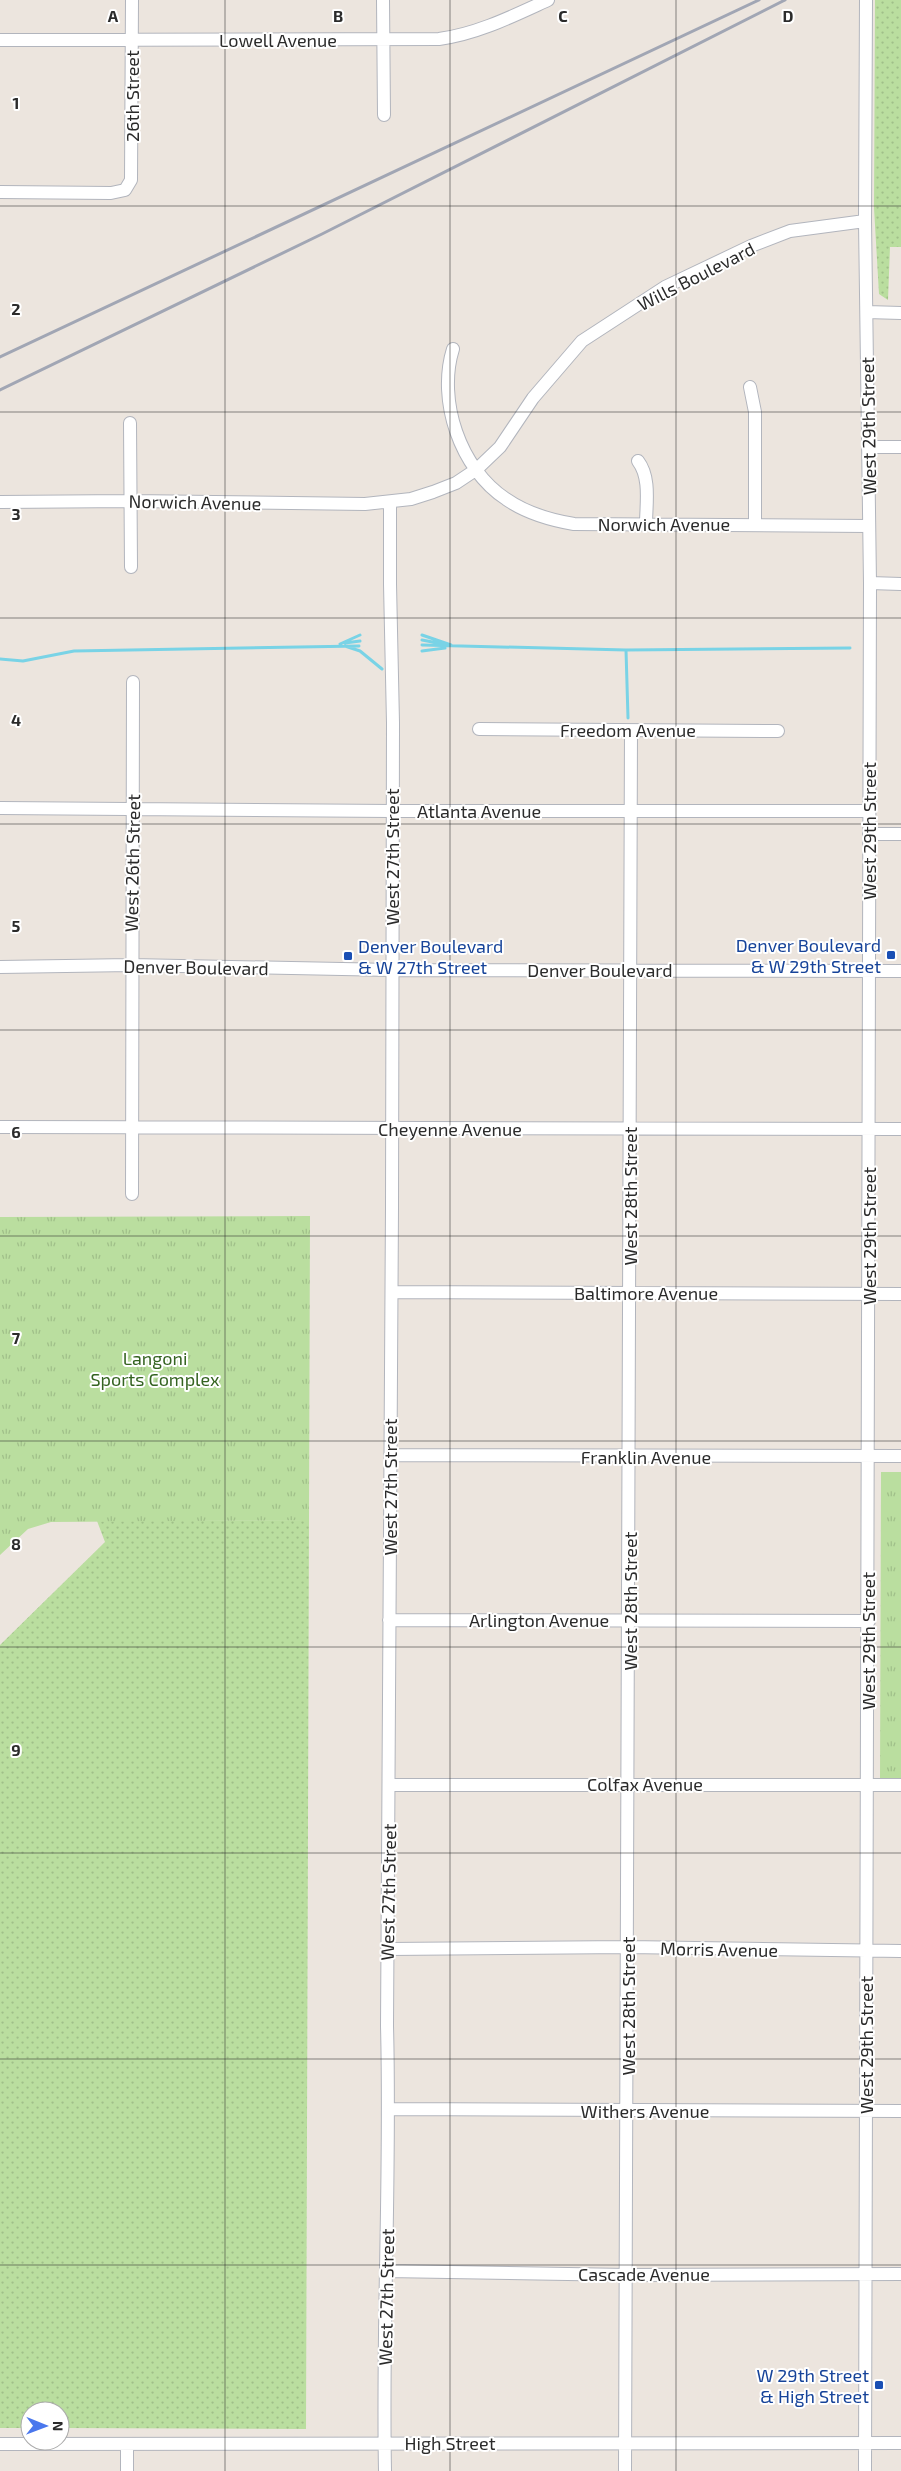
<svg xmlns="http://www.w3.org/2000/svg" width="901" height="2471" viewBox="0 0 901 2471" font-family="'Exo 2',sans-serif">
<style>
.grass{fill:url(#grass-dots)}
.park{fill:url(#park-tufts)}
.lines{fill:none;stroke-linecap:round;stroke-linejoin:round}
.stream{stroke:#79d3e6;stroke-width:3}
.minor-casing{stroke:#b2b5bd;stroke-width:14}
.minor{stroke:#fff;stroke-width:12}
.rail{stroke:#a1a6b4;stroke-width:3}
.grid{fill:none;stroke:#2b2b2b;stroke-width:1;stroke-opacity:0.55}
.transit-dot{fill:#1a4fb4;stroke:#fff;stroke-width:2}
.labels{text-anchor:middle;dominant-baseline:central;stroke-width:4;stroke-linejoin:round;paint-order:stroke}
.street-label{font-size:18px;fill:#2b2b2b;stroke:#fff}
.transit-label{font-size:18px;fill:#164399;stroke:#fff;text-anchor:end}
.park-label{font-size:18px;fill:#346320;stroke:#fff}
.grid-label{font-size:16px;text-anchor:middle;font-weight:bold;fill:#2b2b2b;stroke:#fff;stroke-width:4;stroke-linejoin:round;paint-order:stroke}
</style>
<defs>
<pattern id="grass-dots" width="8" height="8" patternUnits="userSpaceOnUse" patternTransform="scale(1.25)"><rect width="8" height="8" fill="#bade9f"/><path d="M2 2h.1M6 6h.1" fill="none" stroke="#a0bf89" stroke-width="1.8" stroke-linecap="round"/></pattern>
<pattern id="park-tufts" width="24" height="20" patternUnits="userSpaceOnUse" patternTransform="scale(1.25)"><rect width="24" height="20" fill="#bade9f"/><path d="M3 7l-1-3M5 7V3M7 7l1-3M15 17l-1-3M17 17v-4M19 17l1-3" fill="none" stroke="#a0bf89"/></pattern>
</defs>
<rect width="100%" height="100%" fill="#ece5de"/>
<!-- grass -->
<path class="grass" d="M875,0H901V247H890L888,300L879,294L874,208Z
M309,1520L306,2429L60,2428V2411H30V2428H0V1645L105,1542L97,1521Z"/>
<!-- park -->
<path class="park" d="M310,1216L309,1520L51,1522L28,1529L0,1555V1217Z
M881,1472H901V1778H880Z"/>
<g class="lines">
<!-- stream -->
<path class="stream" d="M422,635L451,645
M422,640L443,644
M345,643L360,641
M340,644L360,635
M422,645L626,650L850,648
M345,646L360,651L382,669
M626,650L628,718
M422,651L445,648
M0,659L23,661L74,651L359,646"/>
<!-- minor casing -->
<g class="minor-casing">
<path id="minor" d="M383,0L384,115
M0,40L439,39C477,34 513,16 548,0
M0,192L111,193L125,190L131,180L132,0
M867,312L901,313
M453,349C437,400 460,469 506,499C526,513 550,520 574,524L869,526
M750,387L755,412V525
M130,423L131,567
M869,447H901
M638,461C651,478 646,504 646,525
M0,502L130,501L365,504L411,499L433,492L456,483L477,469L500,447L533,398L582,341L665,287L751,246L790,231L865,221
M870,583L901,584
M479,729L778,731
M0,808L392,811H868
M869,834H901
M0,967L131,965L392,970L901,971
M0,1127L901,1129
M132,1194L133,682
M392,1292L901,1294
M390,1455L901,1456
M389,1620L869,1621
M389,1785H901
M388,1949L628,1947L901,1951
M389,2109L901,2111
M387,2271L627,2275L901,2274
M0,2444L901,2443
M127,2471V2444
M385,2471C382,2323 391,2175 387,2026L392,1208L393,723L390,584V502
M625,2471L631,731
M865,2471L870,583L865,221L866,0"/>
</g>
<!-- minor -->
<use href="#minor" class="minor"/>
<!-- rail -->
<path class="rail" d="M0,357L759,0
M0,390L322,234L785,0"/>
</g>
<!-- grid -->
<path class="grid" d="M225,0V2471M450,0V2471M676,0V2471M0,206H901M0,412H901M0,618H901M0,824H901M0,1030H901M0,1236H901M0,1441H901M0,1647H901M0,1853H901M0,2059H901M0,2265H901"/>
<!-- markers -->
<g class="transit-dot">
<rect x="886" y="950" width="10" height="10" rx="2.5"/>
<rect x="343" y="951" width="10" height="10" rx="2.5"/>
<rect x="874" y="2380" width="10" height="10" rx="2.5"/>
</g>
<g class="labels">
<!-- street labels -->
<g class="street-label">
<text x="278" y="40">Lowell Avenue</text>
<text transform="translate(132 96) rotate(-90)">26th Street</text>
<text transform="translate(696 276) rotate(-27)">Wills Boulevard</text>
<text transform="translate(868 426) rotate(-91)">West 29th Street</text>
<text transform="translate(195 502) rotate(1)">Norwich Avenue</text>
<text x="664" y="524">Norwich Avenue</text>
<text x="628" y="730">Freedom Avenue</text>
<text x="479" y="811">Atlanta Avenue</text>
<text transform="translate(869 831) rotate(-90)">West 29th Street</text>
<text transform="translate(392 857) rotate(-90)">West 27th Street</text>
<text transform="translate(132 863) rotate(-89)">West 26th Street</text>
<text transform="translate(196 967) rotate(1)">Denver Boulevard</text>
<text x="600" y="970">Denver Boulevard</text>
<text x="450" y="1129">Cheyenne Avenue</text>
<text transform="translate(630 1196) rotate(-90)">West 28th Street</text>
<text transform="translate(869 1236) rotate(-90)">West 29th Street</text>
<text x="646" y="1293">Baltimore Avenue</text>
<text x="646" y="1457">Franklin Avenue</text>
<text transform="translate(390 1487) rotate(-90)">West 27th Street</text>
<text transform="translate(630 1601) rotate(-90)">West 28th Street</text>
<text x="539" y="1620">Arlington Avenue</text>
<text transform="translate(868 1641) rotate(-90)">West 29th Street</text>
<text x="645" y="1784">Colfax Avenue</text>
<text transform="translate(388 1892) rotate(-89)">West 27th Street</text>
<text transform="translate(719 1949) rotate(1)">Morris Avenue</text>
<text transform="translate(628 2006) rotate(-90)">West 28th Street</text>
<text transform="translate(866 2045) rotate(-90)">West 29th Street</text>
<text x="645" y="2111">Withers Avenue</text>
<text x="644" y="2274">Cascade Avenue</text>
<text transform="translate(386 2297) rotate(-89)">West 27th Street</text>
<text x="450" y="2443">High Street</text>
</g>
<!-- transit labels -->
<g class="transit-label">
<text x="881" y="945">Denver Boulevard<tspan x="881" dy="21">&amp; W 29th Street</tspan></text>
<text x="358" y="946" text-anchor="start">Denver Boulevard<tspan x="358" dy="21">&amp; W 27th Street</tspan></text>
<text x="869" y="2375">W 29th Street<tspan x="869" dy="21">&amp; High Street</tspan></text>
</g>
<!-- park labels -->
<g class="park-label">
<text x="155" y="1358">Langoni<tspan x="155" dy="21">Sports Complex</tspan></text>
</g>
</g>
<g class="grid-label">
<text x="113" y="22">A</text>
<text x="338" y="22">B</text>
<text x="563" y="22">C</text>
<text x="788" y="22">D</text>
<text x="16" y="109">1</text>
<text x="16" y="315">2</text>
<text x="16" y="520">3</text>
<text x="16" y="726">4</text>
<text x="16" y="932">5</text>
<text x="16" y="1138">6</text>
<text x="16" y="1344">7</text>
<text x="16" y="1550">8</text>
<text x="16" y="1756">9</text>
</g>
<!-- north arrow -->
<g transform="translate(45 2426) rotate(91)"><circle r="24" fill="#ffffff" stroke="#aaaaaa"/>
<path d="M0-4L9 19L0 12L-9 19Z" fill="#4a77ed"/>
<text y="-8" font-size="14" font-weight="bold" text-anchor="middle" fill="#2b2b2b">N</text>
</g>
</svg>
